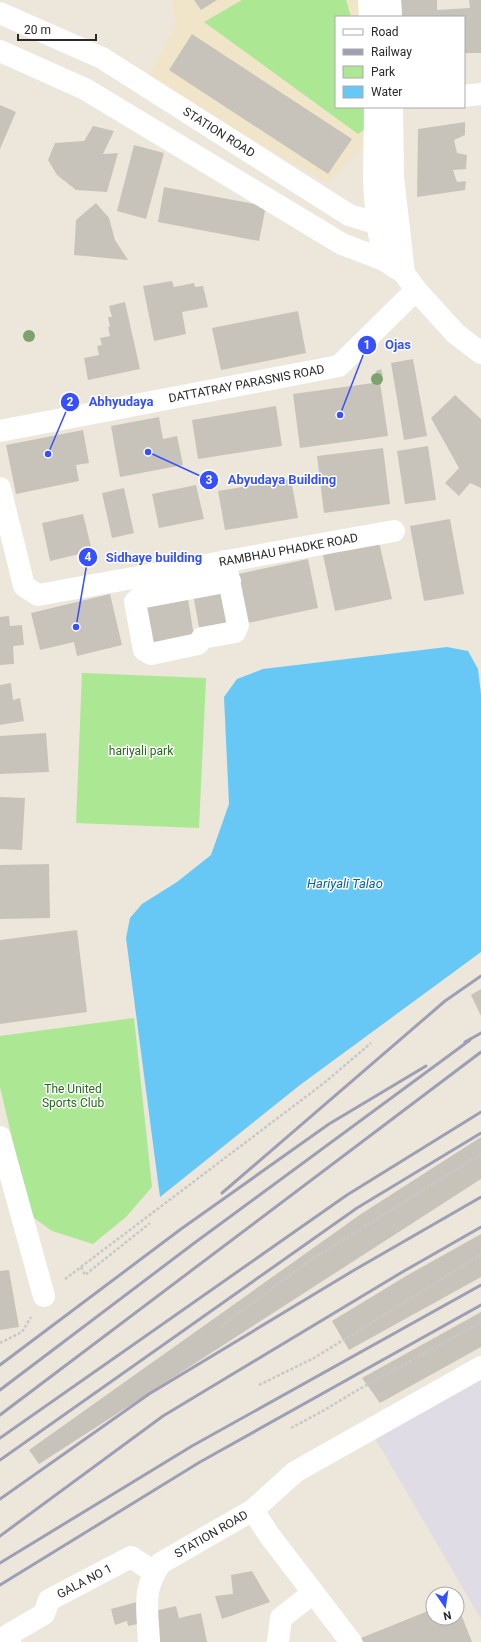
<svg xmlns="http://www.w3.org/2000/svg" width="481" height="1642" viewBox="0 0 481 1642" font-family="Roboto,sans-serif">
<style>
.industrial{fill:#dfdce5}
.education{fill:#f0e5c9}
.green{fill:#ace794}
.water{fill:#67c8f5}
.building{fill:#c8c3ba}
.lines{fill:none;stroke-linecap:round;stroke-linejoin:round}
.path{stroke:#c8c8c8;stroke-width:2.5;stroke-dasharray:3 2;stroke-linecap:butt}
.street{stroke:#fff;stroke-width:22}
.secondary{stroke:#fff;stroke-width:22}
.rail{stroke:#9d9fb5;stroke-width:3}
.tree{fill:#7ea26f}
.labels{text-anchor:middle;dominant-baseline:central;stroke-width:3;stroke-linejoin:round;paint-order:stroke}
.street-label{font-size:12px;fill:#2a2a2a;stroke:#fff}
.park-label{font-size:12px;fill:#236b16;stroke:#fff}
.water-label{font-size:13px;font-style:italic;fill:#0564a2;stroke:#fff}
.leader{fill:none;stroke:#3650ff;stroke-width:1.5}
.callout-dot{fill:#3650ff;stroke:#fff;stroke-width:1.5}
.mark-label{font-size:12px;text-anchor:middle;font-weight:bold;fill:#fff}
.callout-label{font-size:13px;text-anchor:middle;font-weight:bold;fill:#3650ff;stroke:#fff;stroke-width:3;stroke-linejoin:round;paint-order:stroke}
</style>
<rect width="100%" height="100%" fill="#ede6db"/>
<!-- industrial -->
<path class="industrial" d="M481,1380V1619L375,1438Z"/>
<!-- education -->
<path class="education" d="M172,0H357L362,17H336V107L383,127L327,183L147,78L176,24Z"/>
<!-- green -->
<path class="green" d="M242,0H346L351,17H336V107H374V122L358,134L204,22Z
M82,673L206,678L199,828L76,823Z
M134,1018L152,1187L126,1217L93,1244L52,1231L30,1215L0,1087V1036Z"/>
<!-- water -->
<path class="water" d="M447,647L468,651L478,669L481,694V952L300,1085L160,1197L126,938L130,918L142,904L177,882L211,855L229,804L224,697L237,679L263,669Z"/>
<!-- building -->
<path class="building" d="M194,0H217L201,10Z
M401,0H437V10L470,8L469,0H481V53H464V17H402Z
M192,34L352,139L328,174L169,70Z
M0,105L16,112L0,149Z
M465,122V135L454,140L457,153L467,155L466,169L453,170L457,182L466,181L465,190L417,197L418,129Z
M93,126L114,131L103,154L118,153L107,192L76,190L57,175L48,160L55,143L84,141Z
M134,145L164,153L146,219L117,211Z
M164,187L266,206L259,241L158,222Z
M96,203L109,218L115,240L128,260L74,255L76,220Z
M172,281L174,287L194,283L195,287L203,286L208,307L182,312L186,334L154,341L143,286Z
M125,302L140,369L88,380L84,358L99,355L97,346L102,345L100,338L110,336L108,327H110L108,317H112L109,306Z
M298,311L306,353L221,370L212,328Z
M413,359L427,436L404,440L391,363Z
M381,369L383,375L377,377L376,371Z
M380,382L388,436L300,448L293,394Z
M455,395L481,419V488L470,483L459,496L445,483L459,468L431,418Z
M276,406L282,446L198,459L192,420Z
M159,417L163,439L177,436L183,465L120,477L111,426Z
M83,430L89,463L76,465L79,481L16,494L6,445Z
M428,446L436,500L405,504L397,451Z
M383,448L390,504L324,513L317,456Z
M291,479L298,518L225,530L218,491Z
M196,485L204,519L159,528L152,494Z
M124,488L134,533L112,538L102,493Z
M83,514L92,551L50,561L42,523Z
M450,519L464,594L424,601L410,526Z
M379,542L392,599L335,611L323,555Z
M308,559L318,608L248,623L238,574Z
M227,587L233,627L200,633L193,594Z
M187,593L195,642L148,650L139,601Z
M110,594L122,645L77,656L74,642L40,650L31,613Z
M9,616L10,626L22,625L24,645L13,646L14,664L0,665V617Z
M11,683L13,700L20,698L24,721L0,725V685Z
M46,733L49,772L0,774V736Z
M0,797L25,798L22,850L0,849Z
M49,864L50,918L0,919V865Z
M77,930L87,1012L0,1024V940Z
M481,989V1016L471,995Z
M481,1137V1179L39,1464L29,1450L361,1214Z
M481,1234V1277L349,1350L332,1321L406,1276Z
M9,1270L19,1327L0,1330V1271Z
M481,1312V1347L380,1403L362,1378Z
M252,1571L270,1602L222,1619L215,1596L233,1594L231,1575Z
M137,1602L143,1623L128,1626L127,1621L115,1625L111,1609Z
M457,1604L472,1642H364L361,1638L433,1609V1618H457Z
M176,1606L179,1618L201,1613L207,1642H160L155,1611Z"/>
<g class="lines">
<!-- path -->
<path class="path" d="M81,1267L85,1275L150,1223
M65,1279L324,1083L371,1043
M220,1327L306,1263L481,1154
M0,1343L22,1332L31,1317
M259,1385L314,1358L481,1255
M291,1428L321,1412L356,1391L481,1322"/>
<!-- street -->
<g class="street">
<path d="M464,96L481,94"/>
<path id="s1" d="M0,431L339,366L416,290"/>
<path id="s2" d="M0,488L24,586L38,595L394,531"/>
<path d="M225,561L238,625L235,632L202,638L198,644L151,654L144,650L135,602L139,598L230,581"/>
<path d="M0,1137L44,1296"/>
<path d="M253,1510L269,1535L351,1642"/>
<path id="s3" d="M10,1642L8,1635L44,1614L49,1600L131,1557L154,1572"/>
<path id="s4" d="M149,1642C148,1612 141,1589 161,1563L253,1510L295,1472L481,1367"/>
<path d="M278,1642L281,1618L313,1593"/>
</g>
<!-- secondary -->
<g class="secondary">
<path d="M369,0L370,17"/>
<path d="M390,0L391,17"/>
<path id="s5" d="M0,13L102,58L349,215L398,230"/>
<path d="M0,51L85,89L342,244L384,260L404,273L416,290L456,334L481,353"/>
<path d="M375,107L374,181L377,223L384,260"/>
<path d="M392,107L393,177L404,273"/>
</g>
<!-- rail -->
<path class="rail" d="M465,1042L481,1033
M222,1193L445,1001L481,976
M0,1365L181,1229L329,1124L426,1066
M0,1390L193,1244L470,1040
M0,1415L481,1052
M0,1438L347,1195L481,1112
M0,1460L357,1208L481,1133
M0,1499L149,1394L356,1269L481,1197
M0,1536L163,1416L404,1271L481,1227
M0,1563L192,1446L481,1285
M0,1585L200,1462L481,1305"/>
</g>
<!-- trees -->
<g class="tree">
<circle cx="29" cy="336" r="6"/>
<circle cx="377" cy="379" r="6"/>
</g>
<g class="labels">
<!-- street labels -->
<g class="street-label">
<text stroke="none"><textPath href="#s5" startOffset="250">STATION ROAD</textPath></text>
<text stroke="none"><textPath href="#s1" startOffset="251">DATTATRAY PARASNIS ROAD</textPath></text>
<text stroke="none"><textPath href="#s2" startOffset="372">RAMBHAU PHADKE ROAD</textPath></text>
<text stroke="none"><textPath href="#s4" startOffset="140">STATION ROAD</textPath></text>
<text stroke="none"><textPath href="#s3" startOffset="104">GALA NO 1</textPath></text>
</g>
<!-- park labels -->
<g class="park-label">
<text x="141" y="751">hariyali park</text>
<text x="73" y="1089">The United<tspan x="73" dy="14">Sports Club</tspan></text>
</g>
<!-- water labels -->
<g class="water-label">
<text x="345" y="883">Hariyali Talao</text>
</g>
</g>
<!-- callouts -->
<path class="leader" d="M340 415L367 345M48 454L70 402M148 452L209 480M76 627L88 557"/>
<g class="callout-dot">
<circle cx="340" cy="415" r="4"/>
<circle cx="48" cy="454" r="4"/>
<circle cx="148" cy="452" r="4"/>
<circle cx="76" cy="627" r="4"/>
<circle cx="367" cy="345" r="10"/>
<circle cx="70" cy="402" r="10"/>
<circle cx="209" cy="480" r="10"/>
<circle cx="88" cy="557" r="10"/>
</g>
<g class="mark-label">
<text x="367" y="349">1</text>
<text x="70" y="406">2</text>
<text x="209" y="484">3</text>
<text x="88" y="561">4</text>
</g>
<g class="callout-label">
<text x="398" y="349">Ojas</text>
<text x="121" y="406">Abhyudaya</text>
<text x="282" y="484">Abyudaya Building</text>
<text x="154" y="562">Sidhaye building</text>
</g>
<!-- legend -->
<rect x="335" y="16" width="130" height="92" fill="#ffffff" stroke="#aaaaaa"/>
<rect x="343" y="29" width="20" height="6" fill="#ffffff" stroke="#aaaaaa"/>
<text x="371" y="36" font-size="12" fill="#2a2a2a">Road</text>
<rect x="343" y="49" width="20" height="6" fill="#9d9fb5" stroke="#aaaaaa"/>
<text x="371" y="56" font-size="12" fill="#2a2a2a">Railway</text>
<rect x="343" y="66" width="20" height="12" fill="#ace794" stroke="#aaaaaa"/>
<text x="371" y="76" font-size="12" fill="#2a2a2a">Park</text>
<rect x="343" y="86" width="20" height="12" fill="#67c8f5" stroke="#aaaaaa"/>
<text x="371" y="96" font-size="12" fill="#2a2a2a">Water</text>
<!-- north arrow -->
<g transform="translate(445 1606) rotate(167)"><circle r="19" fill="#ffffff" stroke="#aaaaaa"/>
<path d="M0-3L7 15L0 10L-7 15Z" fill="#3650ff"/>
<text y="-6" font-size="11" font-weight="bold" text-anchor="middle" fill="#2a2a2a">N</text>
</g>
<!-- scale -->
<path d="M18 34v6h78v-6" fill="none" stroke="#2a2a2a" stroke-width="2"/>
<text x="24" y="34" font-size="12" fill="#2a2a2a" stroke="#ffffff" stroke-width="3" paint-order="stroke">20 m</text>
</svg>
